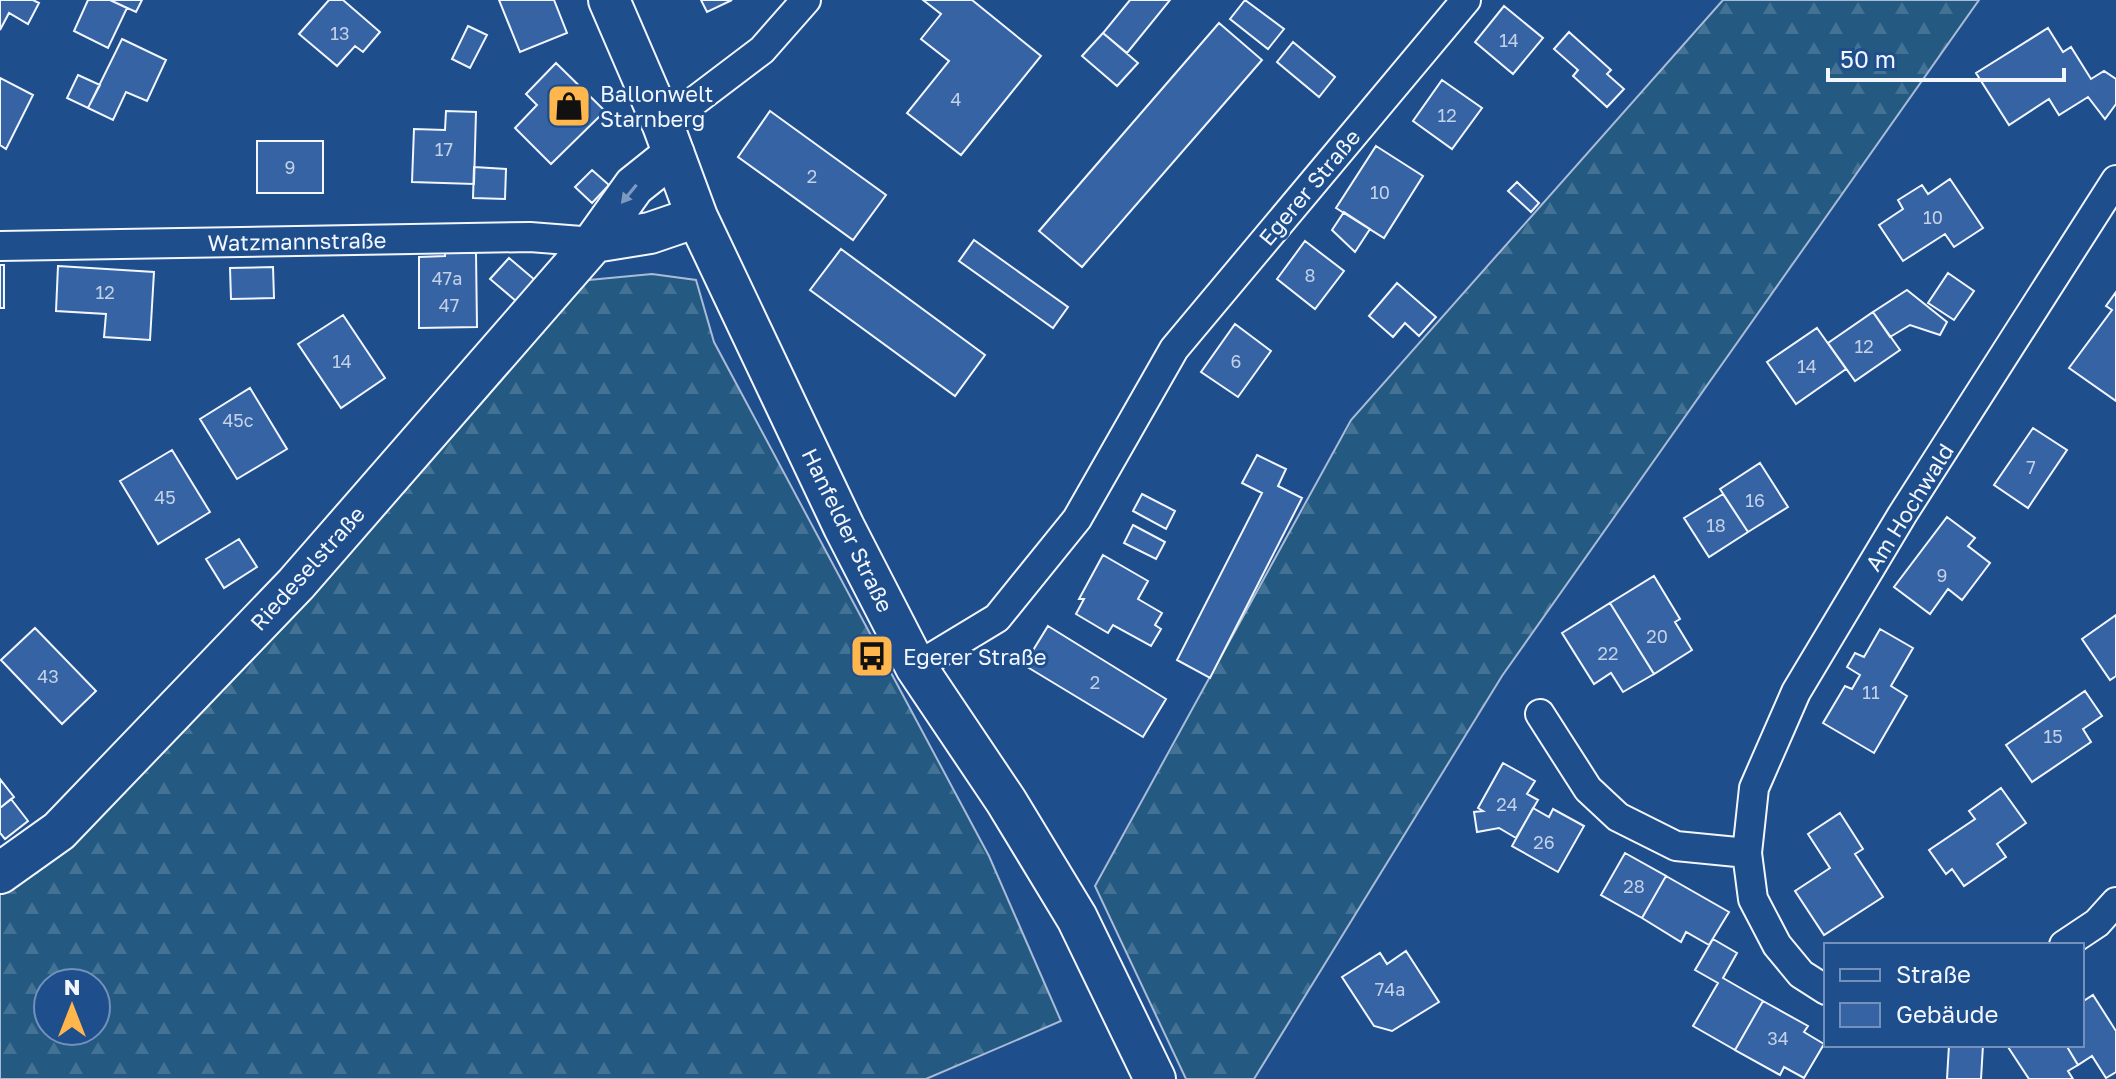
<svg xmlns="http://www.w3.org/2000/svg" width="2116" height="1079" viewBox="0 0 2116 1079" font-family="'Golos Text',sans-serif">
<style>
.forest{fill:url(#forest-firs);stroke:#a8bbd7;stroke-width:2;fill-rule:evenodd}
.building{fill:#3563a3;stroke:#f2f6ff;stroke-width:2}
.lines{fill:none;stroke-linecap:round;stroke-linejoin:round}
.street-casing{stroke:#f2f6ff;stroke-width:32}
.secondary-casing{stroke:#f2f6ff;stroke-width:44}
.street{stroke:#1f4e8c;stroke-width:28}
.secondary{stroke:#1f4e8c;stroke-width:40}
.oneway{fill:#7e9ac0}
.labels{text-anchor:middle;dominant-baseline:central;stroke-width:6;stroke-linejoin:round;paint-order:stroke}
.number-label{font-size:18px;fill:#c3d1e8}
.poi-label{font-size:22px;fill:#f2f6ff;stroke:#1f4e8c;text-anchor:start}
.street-label{font-size:22px;fill:#f2f6ff;stroke:#1f4e8c}
</style>
<defs>
<pattern id="forest-firs" width="22" height="20" patternUnits="userSpaceOnUse" patternTransform="scale(2)"><rect width="22" height="20" fill="#245a82"/><path d="M5 1l3.5 6h-7zM16 11l3.5 6h-7z" fill="#447295"/></pattern>
</defs>
<rect width="100%" height="100%" fill="#1f4e8c"/>
<!-- forest -->
<path class="forest" d="M1723,0H1979L1502,676L1254,1079H1186L1095,886L1351,420Z
M652,274L696,280L714,342L989,856L1061,1021L926,1079H0V871L557,283ZM48,983H96V1031H48Z"/>
<!-- building -->
<path class="building" d="M0,0H33L39,3L28,24L9,13L0,30Z
M88,0H110L127,8L108,48L74,31Z
M110,0H142L136,12Z
M329,0H343L380,32L363,52L355,46L337,66L299,34Z
M499,0H554L567,33L520,52Z
M701,0H732L707,12Z
M923,0H972L1041,56L961,155L907,113L949,61L921,39L941,14Z
M1130,0H1170L1127,53L1103,33Z
M1245,0L1284,29L1268,49L1230,19Z
M1504,6L1543,38L1513,74L1475,42Z
M1219,23L1262,60L1082,267L1039,231Z
M468,26L487,35L470,68L452,59Z
M2048,28L2063,52L2071,47L2091,79L2104,71L2116,79V104L2105,119L2088,97L2059,115L2049,99L2009,125L1976,73Z
M1569,32L1611,70L1607,74L1624,89L1607,107L1573,76L1578,70L1554,49Z
M1103,33L1138,63L1117,86L1082,56Z
M122,39L166,60L147,101L126,92L113,120L88,108Z
M1293,42L1335,77L1319,97L1277,62Z
M556,63L605,111L551,164L515,128L537,105L526,94Z
M78,75L100,85L88,108L67,98Z
M0,78L33,95L6,149L0,145Z
M1442,80L1482,108L1452,149L1413,121Z
M446,111L476,112L474,184L412,182L414,129L445,130Z
M770,111L886,195L853,240L738,157Z
M257,141H323V193H257Z
M1376,146L1423,176L1384,238L1336,208Z
M474,167L506,169L505,199L473,198Z
M592,170L609,185L592,203L575,187Z
M1950,179L1983,228L1954,247L1945,234L1903,261L1879,225L1903,209L1898,200L1922,185L1928,194Z
M1517,182L1539,203L1531,212L1508,191Z
M1344,212L1370,229L1355,252L1332,230Z
M974,240L1068,307L1053,328L959,261Z
M1305,241L1344,271L1315,309L1277,279Z
M841,249L985,355L955,396L810,290Z
M445,253H476L477,327L419,328V257L445,256Z
M509,258L535,280L516,301L490,279Z
M0,265H4V308H0Z
M58,266L154,272L150,340L104,337L106,314L56,311Z
M273,267L274,298L231,299L230,268Z
M1948,273L1974,291L1954,320L1928,303Z
M1397,283L1436,317L1419,336L1405,323L1393,337L1369,316Z
M1907,290L1947,322L1940,335L1910,325L1890,337L1873,312Z
M2116,292V401L2069,368L2112,310L2106,306Z
M1873,312L1900,350L1855,381L1828,343Z
M343,315L385,378L341,408L298,344Z
M1235,324L1271,351L1238,397L1201,372Z
M1817,328L1846,369L1796,404L1767,362Z
M250,388L287,449L237,479L200,419Z
M2033,428L2067,450L2028,508L1994,485Z
M172,450L210,512L158,544L120,481Z
M1257,455L1286,469L1278,486L1302,498L1210,678L1177,660L1262,493L1242,483Z
M1760,463L1788,507L1748,532L1720,489Z
M1142,494L1175,511L1166,529L1133,511Z
M1723,494L1748,532L1709,557L1684,518Z
M1947,517L1975,538L1968,546L1990,563L1962,600L1948,589L1930,614L1894,587Z
M1133,525L1165,542L1156,559L1124,543Z
M239,539L257,567L224,588L206,559Z
M1103,555L1148,581L1138,599L1162,613L1155,625L1161,629L1151,646L1113,625L1108,633L1076,614L1084,599H1079Z
M1654,576L1680,619L1675,622L1692,650L1654,674L1610,603Z
M1610,603L1654,674L1623,692L1611,673L1594,684L1562,633Z
M2116,615V676L2110,680L2082,639Z
M1048,626L1166,699L1143,737L1024,665Z
M35,628L96,691L62,724L1,660Z
M1880,629L1913,648L1891,686L1907,696L1874,753L1823,723L1845,686L1852,689L1860,675L1847,667L1855,653L1864,657Z
M2085,691L2102,716L2083,729L2091,742L2032,782L2006,745Z
M1503,763L1535,781L1527,794L1538,800L1516,838L1499,828L1477,832L1474,812L1483,811L1478,808Z
M0,779L14,797L0,808Z
M2001,788L2026,823L1997,844L2006,857L1964,886L1952,869L1946,874L1929,850L1975,819L1969,811Z
M11,799L28,821L5,839L0,833V808Z
M1533,808L1549,817L1553,809L1584,826L1558,872L1512,846Z
M1840,813L1863,849L1855,854L1883,897L1824,935L1795,891L1830,868L1808,834Z
M1625,853L1666,876L1642,918L1601,895Z
M1666,876L1729,912L1709,945L1686,932L1681,942L1642,918Z
M1713,939L1737,953L1723,978L1763,1001L1735,1050L1693,1026L1718,983L1695,970Z
M1406,951L1439,1002L1392,1031L1374,1026L1342,977L1380,953L1387,964Z
M2093,995L2116,1031V1072L2106,1078L2092,1056L2078,1065L2066,1045H2082V1002Z
M1763,1001L1808,1026L1804,1032L1824,1044L1804,1078L1784,1067L1780,1075L1735,1050Z
M1949,1045H1983L1981,1079H1947Z
M2011,1045H2066L2078,1065L2068,1071L2073,1079H2029L2008,1047Z"/>
<g class="lines">
<!-- street casing -->
<g class="street-casing">
<path id="street" d="M663,125L762,50L806,0
M0,246L530,237L594,242
M916,667L997,618L1077,519L1174,349L1466,0
M1540,714L1588,789L1618,817L1676,846L1747,853
M2064,945L2097,923L2116,902
M1826,990L1801,974L1777,945L1753,899L1747,853L1754,788L1796,692L1902,515L2116,180"/>
</g>
<!-- secondary casing -->
<g class="secondary-casing">
<path id="secondary" d="M609,0L663,125L697,217L844,527L916,667L1006,801L1077,918L1155,1079
M594,242L650,233L697,217
M0,873L59,831L296,584L594,242L634,186L674,154"/>
</g>
<!-- street -->
<use href="#street" class="street"/>
<!-- secondary -->
<use href="#secondary" class="secondary"/>
</g>
<!-- one-way arrows -->
<defs><path id="oneway-solid" d="M-6-.8H1V-3.2L6.5 0L1 3.2V.8H-6Z" transform="scale(2)"/></defs>
<use class="oneway" href="#oneway-solid" transform="translate(629 194) rotate(129)"/>
<!-- icons -->
<defs>
<g id="shop-square" transform="scale(2.3)"><rect x="-9" y="-9" width="18" height="18" rx="4" fill="#ffb74d" stroke="#1f4e8c"/><path d="M-5-2.5h2.3a2.7 3.5 0 0 1 5.4 0H5L5.5 6h-11ZM-1.5-2.5h3a1.5 2.3 0 0 0-3 0Z" fill="#111"/></g>
<g id="bus-square" transform="scale(2.3)"><rect x="-9" y="-9" width="18" height="18" rx="4" fill="#ffb74d" stroke="#1f4e8c"/><path d="M-5-6H5V4H4V6H2V4H-2V6H-4V4H-5ZM-3.5-4V0h7V-4ZM-3.5 1.2v1.5H-2V1.2ZM2 1.2v1.5H3.5V1.2Z" fill="#111"/></g>
</defs>
<g fill-rule="evenodd">
<use href="#shop-square" x="569" y="106"/>
<use href="#bus-square" x="872" y="656"/>
</g>
<g class="labels">
<!-- number labels -->
<g class="number-label">
<text x="340" y="33">13</text>
<text x="1509" y="40">14</text>
<text x="956" y="99">4</text>
<text x="1447" y="115">12</text>
<text x="444" y="149">17</text>
<text x="290" y="167">9</text>
<text x="812" y="176">2</text>
<text x="1380" y="192">10</text>
<text x="1933" y="217">10</text>
<text x="1310" y="275">8</text>
<text x="447" y="278">47a</text>
<text x="105" y="292">12</text>
<text x="449" y="305">47</text>
<text x="1864" y="346">12</text>
<text x="342" y="361">14</text>
<text x="1236" y="361">6</text>
<text x="1807" y="366">14</text>
<text x="238" y="420">45c</text>
<text x="2031" y="467">7</text>
<text x="165" y="497">45</text>
<text x="1755" y="500">16</text>
<text x="1716" y="525">18</text>
<text x="1942" y="575">9</text>
<text x="1657" y="636">20</text>
<text x="1608" y="653">22</text>
<text x="48" y="676">43</text>
<text x="1095" y="682">2</text>
<text x="1871" y="692">11</text>
<text x="2053" y="736">15</text>
<text x="1507" y="804">24</text>
<text x="1544" y="842">26</text>
<text x="1634" y="886">28</text>
<text x="1390" y="989">74a</text>
<text x="1778" y="1038">34</text>
</g>
<!-- poi labels -->
<g class="poi-label">
<text x="600" y="93">Ballonwelt<tspan x="600" dy="25">Starnberg</tspan></text>
<text x="903" y="656">Egerer Straße</text>
</g>
<!-- street labels -->
<g class="street-label">
<text transform="translate(1309 187) rotate(-50)">Egerer Straße</text>
<text transform="translate(297 241) rotate(-1)">Watzmannstraße</text>
<text transform="translate(1909 507) rotate(-58)">Am Hochwald</text>
<text transform="translate(848 530) rotate(64)">Hanfelder Straße</text>
<text transform="translate(307 568) rotate(-48)">Riedeselstraße</text>
</g>
</g>
<!-- legend -->
<rect x="1824" y="943" width="260" height="104" fill="#1f4e8c" stroke="#7391ba" stroke-width="2"/>
<rect x="1840" y="969" width="40" height="12" fill="#1f4e8c" stroke="#7391ba" stroke-width="2"/>
<text x="1896" y="983" font-size="24" fill="#f2f6ff">Straße</text>
<rect x="1840" y="1003" width="40" height="24" fill="#3563a3" stroke="#7391ba" stroke-width="2"/>
<text x="1896" y="1023" font-size="24" fill="#f2f6ff">Gebäude</text>
<!-- north arrow -->
<g transform="translate(72 1007)"><circle r="38" fill="#1f4e8c" stroke="#7391ba" stroke-width="2"/>
<path d="M0-6L14 30L0 20L-14 30Z" fill="#ffb74d"/>
<text y="-12" font-size="22" font-weight="bold" text-anchor="middle" fill="#f2f6ff">N</text>
</g>
<!-- scale -->
<path d="M1828 68v12h236v-12" fill="none" stroke="#f2f6ff" stroke-width="4"/>
<text x="1840" y="68" font-size="24" fill="#f2f6ff" stroke="#1f4e8c" stroke-width="6" paint-order="stroke">50 m</text>
</svg>
